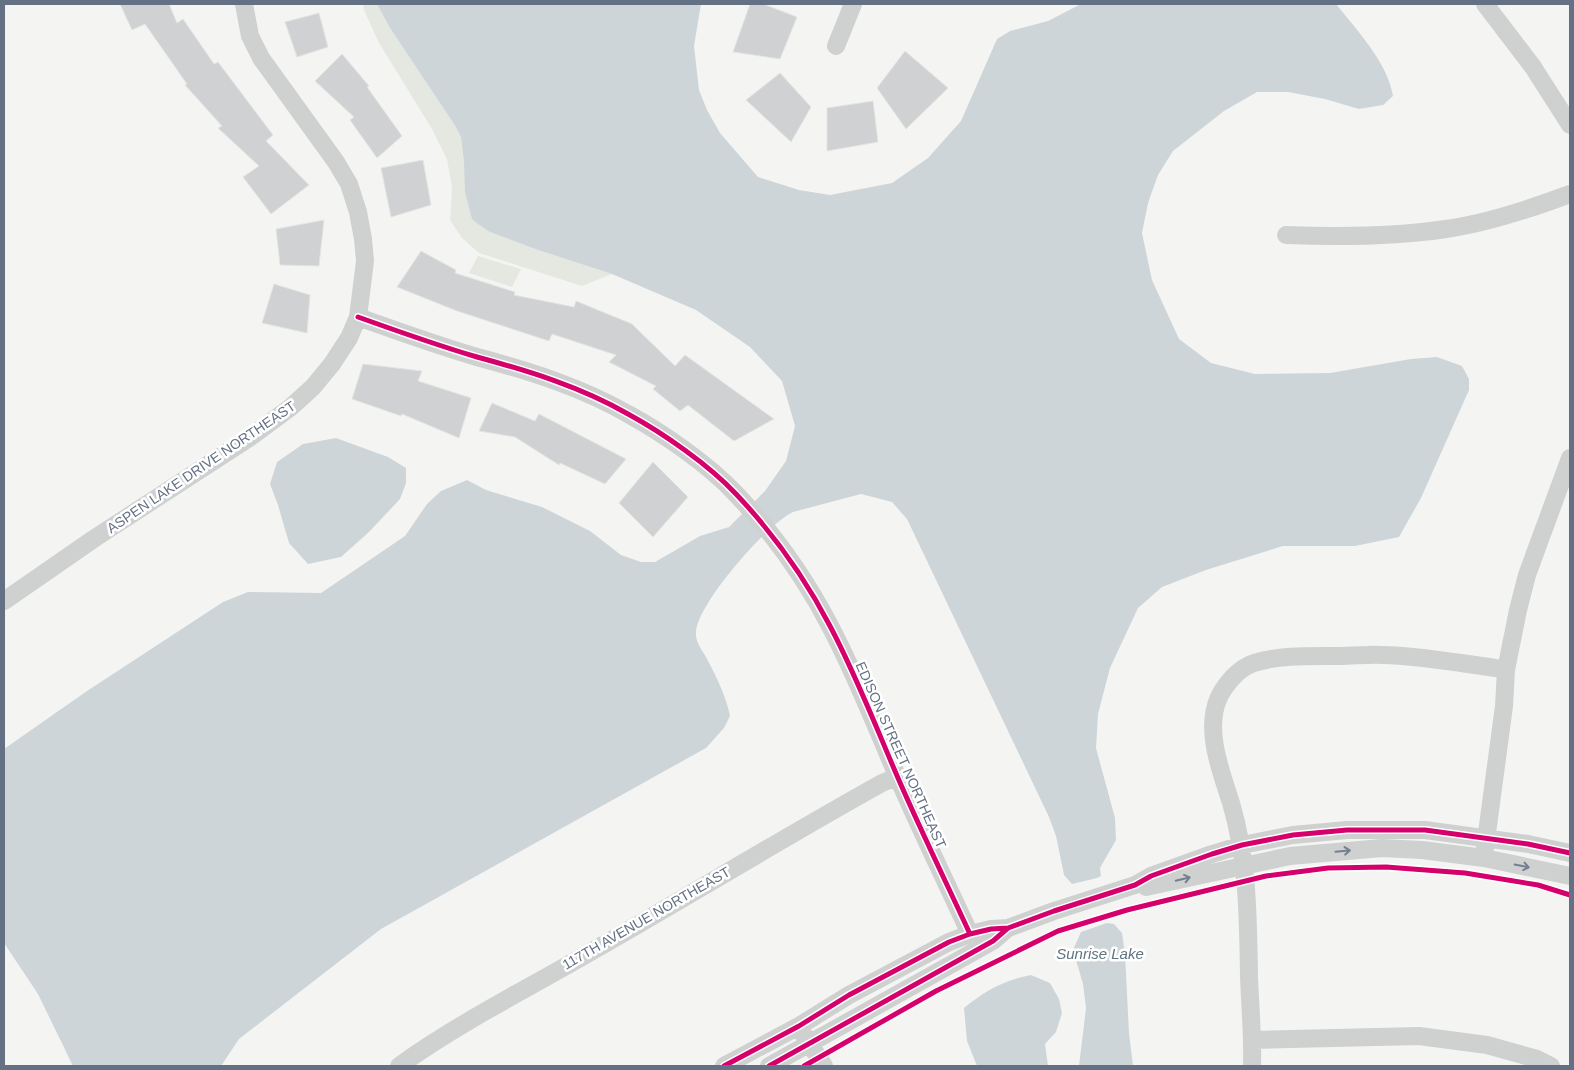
<svg xmlns="http://www.w3.org/2000/svg" width="1574" height="1070" viewBox="0 0 1574 1070" font-family="Helvetica,sans-serif">
<style>
.green{fill:#e4e8e1}
.water{fill:#ced5d9}
.building{fill:#d0d1d2;stroke:#e4e4e3}
.lines{fill:none;stroke-linecap:round;stroke-linejoin:round}
.minor{stroke:#cfd0d0;stroke-width:18}
.cycleway-casing{stroke:#fff;stroke-width:8}
.cycleway{stroke:#d6006c;stroke-width:5}
.oneway{stroke:#747f8f}
.labels{text-anchor:middle;dominant-baseline:central;stroke-width:5;stroke-linejoin:round;paint-order:stroke}
.street-label{font-size:14px;fill:#647184;stroke:#fff}
.water-label{font-size:15px;font-style:italic;fill:#5f7381;stroke:#fff}
</style>
<rect width="100%" height="100%" fill="#f4f5f3"/>
<!-- green -->
<path class="green" d="M363,4H377L390,28L454,124L461,137L464,162L490,232L538,250L612,274L582,286L479,253L462,238L450,220L452,188L447,159L432,129L379,43L364,10Z
M478,256L521,269L512,287L469,273Z"/>
<!-- water -->
<path class="water" d="M377,4H701L694,46L699,90L707,110L720,133L758,177L799,190L830,195L892,183L928,158L961,121L997,39L1010,31L1048,21L1081,4H1336C1356,29 1388,63 1393,96L1383,105L1359,109L1325,99L1288,92H1257L1224,111L1173,151L1158,175L1148,203L1142,233L1152,280L1179,339L1211,363L1255,374L1330,373L1411,359L1437,357L1462,366L1469,379V390L1421,498L1399,537L1355,546H1283L1206,570L1162,587L1138,608L1110,668L1098,714L1096,748L1115,818L1116,840L1100,868L1101,876L1097,878L1072,884L1064,875L1056,836L1049,817L907,519L892,502L861,494L793,512C768,523 693,608 696,635C696,643 704,653 707,659C717,678 726,696 730,716L724,728L706,748L381,929L239,1039L221,1066H73L38,994L4,943V749L87,691L223,602L248,592L321,593L405,536L427,504L441,491L467,480L486,490L542,507L590,531L621,555L641,562H655L700,536L729,527L765,491L786,461L795,426L782,381L750,347L696,310L612,274L538,250L490,232L478,224L472,219L465,192L464,162L461,137L454,124L390,28Z
M336,438L388,457L406,468V483L400,499L369,532L341,557L308,564L289,543L278,505L270,484L277,462L303,444Z
M1107,923L1114,924L1122,933L1125,954L1129,1033L1133,1066H1079L1086,1008L1083,984L1073,950L1081,932Z
M1031,975L1050,983L1059,999L1062,1013L1056,1032L1045,1044L1048,1066H977L967,1041L964,1008C985,991 1004,980 1031,975Z"/>
<!-- building -->
<path class="building" d="M120,4H169L177,23L183,19L214,64L218,62L273,135L266,141L309,185L271,214L243,177L259,166L218,128L222,126L185,85L187,84L145,24L132,30Z
M750,4H763L797,17L780,59L733,52Z
M319,13L328,47L297,57L285,22Z
M905,51L948,88L906,129L877,88Z
M342,54L369,86L367,87L402,136L377,158L350,120L354,117L315,81Z
M780,73L811,107L791,142L746,100Z
M873,101L878,142L827,151V108Z
M423,160L431,205L391,217L381,168Z
M324,220L319,266L280,265L276,229Z
M421,251L456,270L455,273L515,292L514,295L574,307L576,301L632,324L675,366L685,355L774,419L734,441L688,405L680,411L653,389L656,386L609,362L616,355L552,334L549,341L457,311L397,287Z
M274,284L310,295L307,333L262,323Z
M363,364L422,371L418,381L471,398L459,438L402,414L401,416L352,399Z
M492,403L535,421L539,414L626,459L605,484L560,463L559,465L515,437L479,431Z
M653,462L688,497L653,537L619,503Z"/>
<g class="lines">
<!-- minor -->
<path class="minor" d="M1485,4L1533,67L1570,125
M836,46L853,4
M1286,235C1339,237 1393,237 1446,229C1488,223 1530,209 1570,194
M358,317C397,331 436,345 477,357C529,371 581,387 628,414C663,433 709,465 736,494C773,533 805,578 830,626C856,675 876,727 898,778C921,831 946,882 970,934
M4,601L95,538L252,436L291,407L313,387L332,364L349,338L358,317L365,261L363,239L358,212L349,184L336,162L261,58L250,36L244,4
M1485,848L1504,706L1506,670L1518,610L1527,575L1570,458
M1146,887L1290,856L1382,848L1422,850L1484,858L1570,876
M804,1035L824,1066
M1253,1040L1419,1036L1487,1045L1537,1059L1551,1066
M399,1066C460,1022 529,988 594,950C690,895 785,837 882,783L897,777
M724,1066L799,1026L849,995L949,942L970,934L991,929L1008,928
M769,1066L993,941L1008,928L1054,911L1135,885L1151,876L1212,854L1242,845L1293,835L1347,830H1425L1528,844L1570,853
M1252,1066C1253,1036 1250,1006 1249,976C1248,917 1248,860 1231,803C1221,771 1204,730 1219,697C1226,683 1239,668 1254,663C1278,655 1311,656 1337,656C1347,656 1357,655 1367,655C1398,654 1430,659 1461,663C1476,665 1491,667 1506,670"/>
<!-- cycleway casing -->
<g class="cycleway-casing">
<path id="cycleway" d="M358,317C397,331 436,345 477,357C529,371 581,387 628,414C663,433 709,465 736,494C773,533 805,578 830,626C856,675 876,727 898,778C921,831 946,882 970,934
M724,1066L799,1026L849,995L949,942L970,934L991,929L1008,928
M769,1066L993,941L1008,928L1054,911L1135,885L1151,876L1212,854L1242,845L1293,835L1347,830H1425L1528,844L1570,853
M804,1066L936,991L1058,931L1127,910L1266,876L1328,868L1386,867L1465,873L1538,885L1570,895"/>
</g>
<!-- cycleway -->
<use href="#cycleway" class="cycleway"/>
</g>
<!-- one-way arrows -->
<defs><path id="oneway-shaft" d="M-6 0H5M1.5-3L5.5 0L1.5 3" fill="none" stroke-width="1.6" stroke-linecap="round" stroke-linejoin="round" transform="scale(1.25)"/></defs>
<g class="oneway">
<use href="#oneway-shaft" transform="translate(1343 851) rotate(-5)"/>
<use href="#oneway-shaft" transform="translate(1522 866) rotate(11)"/>
<use href="#oneway-shaft" transform="translate(1183 879) rotate(-13)"/>
</g>
<g class="labels">
<!-- street labels -->
<g class="street-label">
<text transform="translate(201 467) rotate(-34)">ASPEN LAKE DRIVE NORTHEAST</text>
<text transform="translate(901 755) rotate(66)">EDISON STREET NORTHEAST</text>
<text transform="translate(646 918) rotate(-30)">117TH AVENUE NORTHEAST</text>
</g>
<!-- water labels -->
<g class="water-label">
<text x="1100" y="953">Sunrise Lake</text>
</g>
</g>
<!-- border -->
<rect width="1574" height="1070" fill="none" stroke="#647184" stroke-width="10"/>
</svg>
